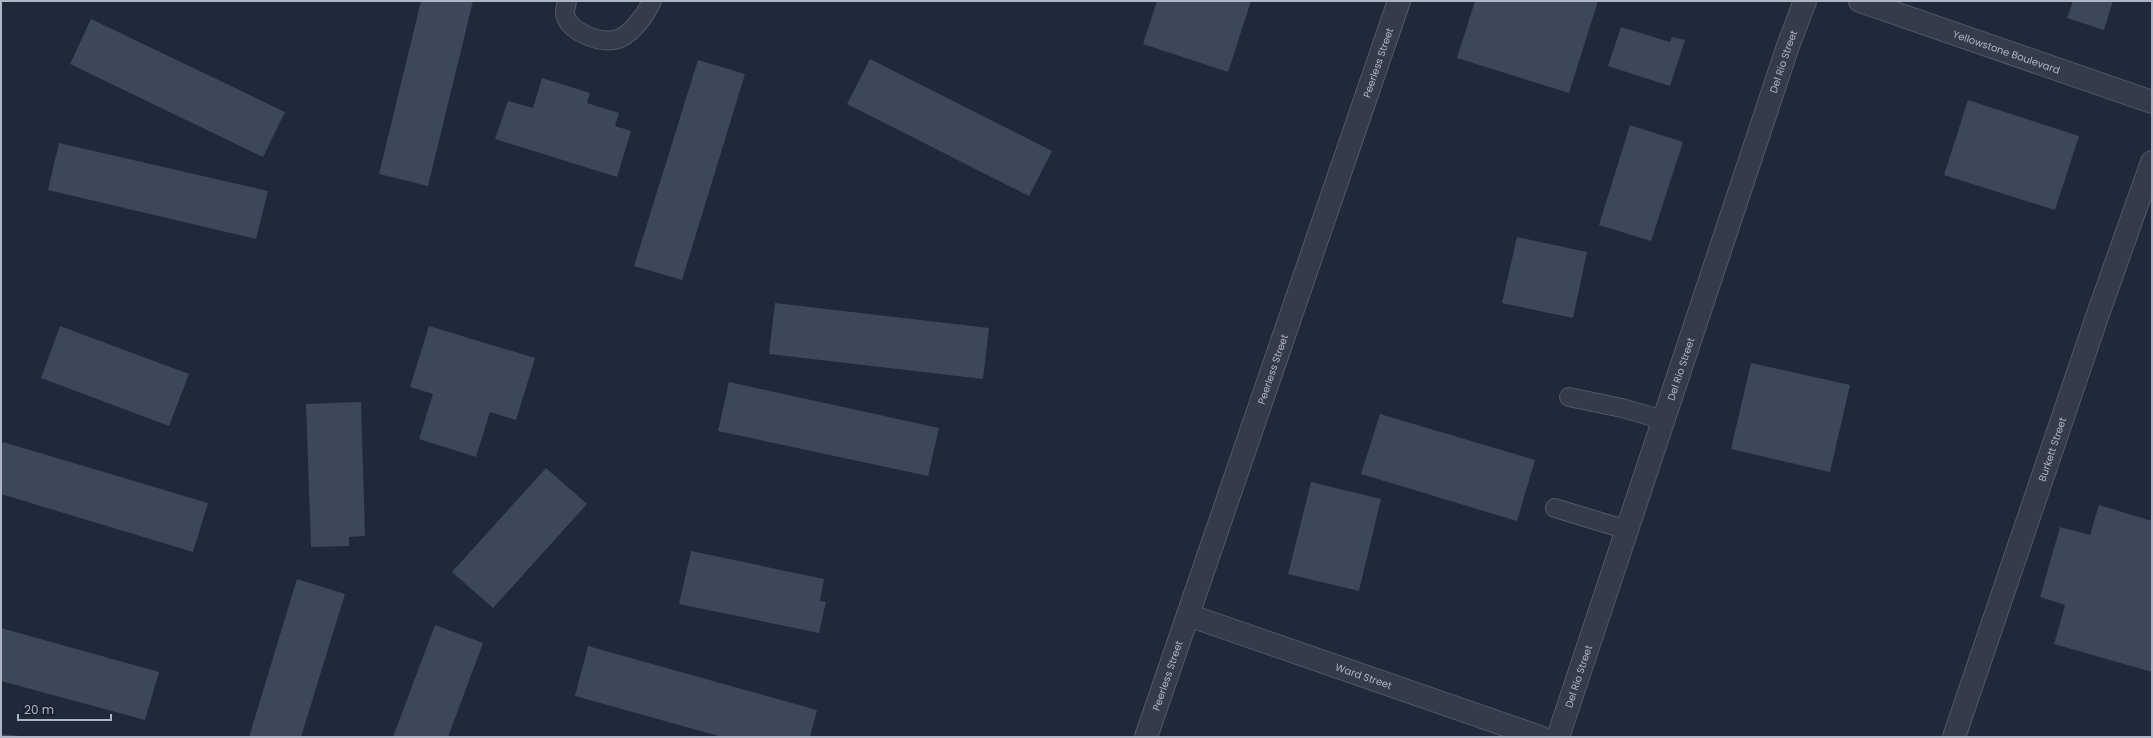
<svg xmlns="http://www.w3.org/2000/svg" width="2153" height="738" viewBox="0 0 2153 738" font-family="Poppins,sans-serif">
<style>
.building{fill:#3c4759}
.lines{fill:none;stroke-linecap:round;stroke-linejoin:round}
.service-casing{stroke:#515967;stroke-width:20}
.minor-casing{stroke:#515967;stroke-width:24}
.tertiary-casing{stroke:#515967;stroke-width:24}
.service{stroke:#343b49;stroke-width:18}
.minor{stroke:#343b49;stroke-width:22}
.tertiary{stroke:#343b49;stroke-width:22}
.labels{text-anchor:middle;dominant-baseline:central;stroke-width:3;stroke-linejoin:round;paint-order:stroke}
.street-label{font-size:10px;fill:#aeb6c6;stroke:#19202e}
</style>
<rect width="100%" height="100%" fill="#202939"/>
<!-- building -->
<path class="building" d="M421,1H473L428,186L379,174Z
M1157,1H1251L1228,72L1143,44Z
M1475,1H1598L1569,93L1457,58Z
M2073,1H2113L2104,30L2067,18Z
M91,19L285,112L263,157L70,64Z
M1621,27L1670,42L1672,37L1685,40L1670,86L1608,66Z
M870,59L1052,151L1029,196L847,104Z
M698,60L745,74L682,280L634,266Z
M542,78L590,93L587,103L619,113L615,126L631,131L617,177L495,139L508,101L533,108Z
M1968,100L2079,136L2055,210L1944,175Z
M1630,125L1683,142L1651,241L1599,225Z
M59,143L268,191L256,239L48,190Z
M1517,237L1587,252L1573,318L1502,303Z
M775,303L989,328L983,379L769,354Z
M60,326L189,374L169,426L41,378Z
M429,326L535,358L516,420L490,412L476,457L419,439L433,394L410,387Z
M1751,363L1850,385L1830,472L1731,449Z
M729,382L939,428L928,476L718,431Z
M361,402L365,536L349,537V546L311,547L306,404Z
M1380,414L1535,460L1517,521L1361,474Z
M3,442L208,503L193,552L1,494V448Z
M546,468L587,504L493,608L452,572Z
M1311,482L1381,499L1359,591L1288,574Z
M2099,505L2152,521V672L2054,644L2065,605L2040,597L2060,527L2090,535Z
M691,551L824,579L820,601L826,602L819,633L679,604Z
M297,579L345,594L301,737H249Z
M435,625L483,643L448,737H393Z
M1,628L159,672L145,720L1,681Z
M588,646L817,710L810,737H722L575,696Z
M1,734L21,736V737H1Z"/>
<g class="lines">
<!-- service casing -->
<g class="service-casing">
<path id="service" d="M567,1C566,5 565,10 565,13C567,31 598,43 614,40C630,38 646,14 652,1
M1569,397L1622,408L1664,420
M1555,508L1627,530"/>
</g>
<!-- minor casing -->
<g class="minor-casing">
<g id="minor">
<path id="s1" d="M1188,615L1540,737"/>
<path id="s2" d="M1146,737L1399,1"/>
<path id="s3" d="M1558,737L1788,46L1805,1"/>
<path id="s4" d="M1954,737L2098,314L2152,162"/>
</g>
</g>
<!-- tertiary casing -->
<g class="tertiary-casing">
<g id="tertiary">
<path id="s5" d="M1860,1L2152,102"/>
</g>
</g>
<!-- service -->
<use href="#service" class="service"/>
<!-- minor -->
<use href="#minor" class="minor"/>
<!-- tertiary -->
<use href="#tertiary" class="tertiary"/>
</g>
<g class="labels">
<!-- street labels -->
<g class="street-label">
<text stroke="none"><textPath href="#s5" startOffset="155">Yellowstone Boulevard</textPath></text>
<text stroke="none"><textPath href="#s3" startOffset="712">Del Rio Street</textPath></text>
<text stroke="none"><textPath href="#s2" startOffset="713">Peerless Street</textPath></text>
<text stroke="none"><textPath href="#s2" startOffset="389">Peerless Street</textPath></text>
<text stroke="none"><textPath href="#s3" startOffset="388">Del Rio Street</textPath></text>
<text stroke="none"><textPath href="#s4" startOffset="304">Burkett Street</textPath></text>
<text stroke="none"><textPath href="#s2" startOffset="65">Peerless Street</textPath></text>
<text stroke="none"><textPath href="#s1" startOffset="186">Ward Street</textPath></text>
<text stroke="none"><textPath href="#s3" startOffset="64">Del Rio Street</textPath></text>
</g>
</g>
<!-- border -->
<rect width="2153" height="738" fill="none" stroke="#aeb6c6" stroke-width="4"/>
<!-- scale -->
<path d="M18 714v6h93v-6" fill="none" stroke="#aeb6c6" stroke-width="2"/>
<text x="24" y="714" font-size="12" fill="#aeb6c6" stroke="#19202e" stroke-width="3" paint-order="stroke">20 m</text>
</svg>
